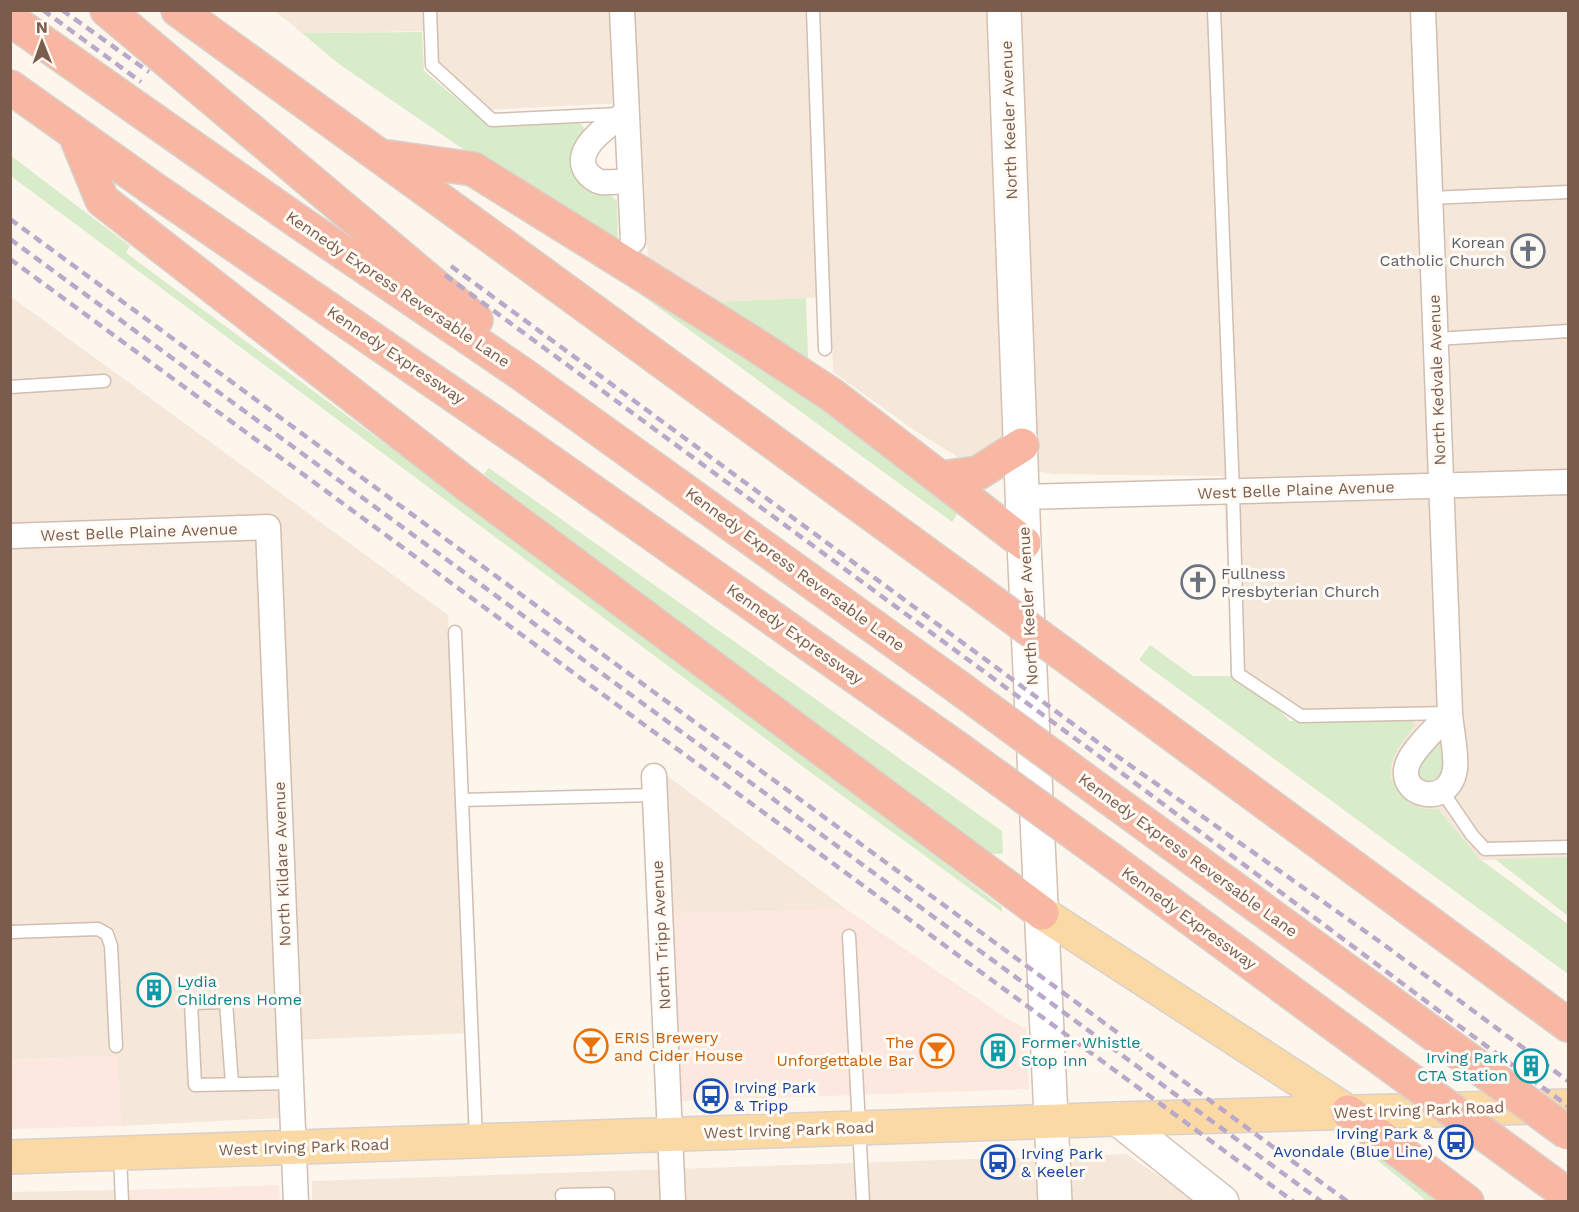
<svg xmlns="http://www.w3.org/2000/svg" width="1579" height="1212" viewBox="0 0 1579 1212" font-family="'Work Sans',sans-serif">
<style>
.residential{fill:#f5e8da}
.commercial{fill:#fde8e0}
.green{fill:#d8ecc9}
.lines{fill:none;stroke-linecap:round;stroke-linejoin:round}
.lane-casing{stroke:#d1beb0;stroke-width:15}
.street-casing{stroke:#d1beb0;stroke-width:27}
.secondary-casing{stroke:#d6c0b0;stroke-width:36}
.primary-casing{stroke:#dad1cd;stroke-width:36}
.highway-casing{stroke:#dad1cd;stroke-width:36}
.lane{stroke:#fff;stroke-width:12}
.street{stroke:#fff;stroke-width:24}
.secondary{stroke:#fff;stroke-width:33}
.primary{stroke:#fbd9a5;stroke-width:33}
.highway{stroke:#f7b7a3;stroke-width:33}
.rail{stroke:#b9a8c9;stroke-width:4.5;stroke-dasharray:9 6;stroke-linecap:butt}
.highway-bridge-casing{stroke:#dad1cd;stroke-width:36;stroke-linecap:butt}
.highway-bridge{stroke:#f7b7a3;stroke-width:33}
.labels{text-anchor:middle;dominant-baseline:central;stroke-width:6;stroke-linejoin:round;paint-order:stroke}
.street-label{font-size:16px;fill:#7a5c4d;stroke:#fffaf3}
.worship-label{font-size:16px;fill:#5b616d;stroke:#fffaf3;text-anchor:end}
.culture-label{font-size:16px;fill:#0d838f;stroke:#fffaf3;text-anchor:start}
.food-label{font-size:16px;fill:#c56008;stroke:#fffaf3;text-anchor:start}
.transit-label{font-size:16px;fill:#164399;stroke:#fffaf3;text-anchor:start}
</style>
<rect width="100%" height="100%" fill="#fdf6ec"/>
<!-- residential -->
<path class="residential" d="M275,11H1568V857L1481,860L1275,706L1236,682L1233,676L1223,476L1053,474L958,457L917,432L833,372L830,297L713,302L648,264L640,102L488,110L439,66L436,31L302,33Z
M10,296L448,615L473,1033L293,1040L297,1117L121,1126L117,1056L11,1060Z
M666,775L846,909L670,914Z
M1126,1154L1197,1201L312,1202V1181Z
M126,1190V1201H11L10,1192Z"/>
<!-- commercial -->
<path class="commercial" d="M846,909L1006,1018L1026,1029L1029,1089L680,1101L670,914Z
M117,1056L121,1126L11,1129V1060Z
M279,1185L280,1201H126V1190Z"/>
<!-- green -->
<path class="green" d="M422,32L424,71L488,125L573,121L581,124L584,128C582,138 574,144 572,154C569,167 579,186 591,191C603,195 607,191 617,201L618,246L495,171L339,64L302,33Z
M10,155L130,246L126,253L686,665L1002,907V912L825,783L11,176Z
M644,287L790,386L960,510L952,522L640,294Z
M806,298L808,358L713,302Z
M489,468L1002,831L1003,853C994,856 987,852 980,847L832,739L484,474Z
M1150,645L1193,676H1233L1236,682L1275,706L1290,721L1410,719L1415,725C1401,744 1390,755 1390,779L1394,780C1404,803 1414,810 1438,809L1481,860L1568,924V974L1139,660Z
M1442,742L1444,776L1431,785L1419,779V765Z
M1568,857V916L1495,859H1499Z
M1371,1155L1379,1156L1443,1201H1425L1422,1197Z"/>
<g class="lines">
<!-- lane casing -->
<g class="lane-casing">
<path id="lane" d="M430,10L432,65L492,120L619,114
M813,10L825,349
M1214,10L1233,492L1238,674L1301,716L1448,713
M1430,198L1568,192
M1436,339L1568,331
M10,387L104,381
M455,632L476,1140
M1442,791L1472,835L1485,849L1568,847
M462,800L655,795
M10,932L98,929L107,934L111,946L116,1046
M849,936L863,1202
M232,1084L226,1002L191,1003L195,1085L291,1083
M120,1154L122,1202
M563,1202L562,1195L608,1194V1202"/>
</g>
<!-- street casing -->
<g class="street-casing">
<path id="street" d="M622,10L633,241
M1423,10L1450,713C1451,729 1457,754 1455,769C1449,810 1395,796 1408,763C1413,749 1439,725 1450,713
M626,113C610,124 572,148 586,171C589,176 596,181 601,182C610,183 621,181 630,181
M1023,497L1568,482
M10,536L268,527L296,1202
M654,776L673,1202"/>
</g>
<!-- secondary casing -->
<g class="secondary-casing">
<path id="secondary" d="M1004,10L1024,543L1055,1202
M1118,1119L1222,1202"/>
</g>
<!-- primary casing -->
<g class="primary-casing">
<path id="primary" d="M1042,913L1348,1112
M10,1157L1118,1119L1568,1106"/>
</g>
<!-- highway casing -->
<g class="highway-casing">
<path id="highway" d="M107,10L476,320
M178,10C438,196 695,387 954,574
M10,19L296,220L522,374L958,687
M10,87L155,190L525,444L961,751
M75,134L102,200L469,486L1042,913
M388,157L473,169L751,342L832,395L940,478L978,473L1022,445
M940,478L1024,543
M1104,684L1568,1025
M1108,797L1413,1019
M1110,859L1331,1022
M1348,1112L1467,1202"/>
</g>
<!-- lane -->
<use href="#lane" class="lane"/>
<!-- street -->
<use href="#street" class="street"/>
<!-- secondary -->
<use href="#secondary" class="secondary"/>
<!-- primary -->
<use href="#primary" class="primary"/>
<!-- highway -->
<use href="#highway" class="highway"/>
<!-- rail -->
<path class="rail" d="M43,10L141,82
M62,10L149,72
M10,219L1348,1202
M10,239L1322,1202
M10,259L1294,1202
M451,266L1107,749L1383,944L1568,1081
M445,275L1107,762L1447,1017L1568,1106"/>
<!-- highway-bridge casing -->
<g class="highway-bridge-casing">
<path id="highway-bridge" d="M954,574L1104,684
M958,687L1108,797
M961,751L1110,859
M1413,1019L1568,1133
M1331,1022L1568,1195"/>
</g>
<!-- highway-bridge -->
<use href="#highway-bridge" class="highway-bridge"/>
</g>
<!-- icons -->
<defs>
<g id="church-ring" transform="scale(1.725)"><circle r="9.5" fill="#fffaf3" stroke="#6b7280" stroke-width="1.5"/><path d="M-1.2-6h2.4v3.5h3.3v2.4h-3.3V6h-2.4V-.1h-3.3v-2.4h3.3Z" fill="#6b7280"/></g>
<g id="building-ring" transform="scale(1.725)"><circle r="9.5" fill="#fffaf3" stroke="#0f9aa8" stroke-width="1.5"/><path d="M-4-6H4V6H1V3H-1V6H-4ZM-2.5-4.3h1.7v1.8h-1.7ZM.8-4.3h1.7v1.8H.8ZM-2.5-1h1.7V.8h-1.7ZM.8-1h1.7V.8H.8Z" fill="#0f9aa8"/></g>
<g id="bar-ring" transform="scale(1.725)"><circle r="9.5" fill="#fffaf3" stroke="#e8710a" stroke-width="1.5"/><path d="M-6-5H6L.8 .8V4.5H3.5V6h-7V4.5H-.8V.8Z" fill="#e8710a"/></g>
<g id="bus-ring" transform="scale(1.725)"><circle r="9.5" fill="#fffaf3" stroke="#1a4fb4" stroke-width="1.5"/><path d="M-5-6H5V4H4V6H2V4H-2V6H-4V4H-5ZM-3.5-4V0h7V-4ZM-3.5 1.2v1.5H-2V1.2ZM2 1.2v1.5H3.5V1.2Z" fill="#1a4fb4"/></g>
</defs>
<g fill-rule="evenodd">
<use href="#church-ring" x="1528" y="251"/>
<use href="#church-ring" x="1198" y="582"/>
<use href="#building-ring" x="154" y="990"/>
<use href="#bar-ring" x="591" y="1046"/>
<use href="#bar-ring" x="937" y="1051"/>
<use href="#building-ring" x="998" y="1051"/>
<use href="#building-ring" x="1531" y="1066"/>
<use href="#bus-ring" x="711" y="1096"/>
<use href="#bus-ring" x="1456" y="1142"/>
<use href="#bus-ring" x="998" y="1162"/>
</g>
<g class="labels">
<!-- street labels -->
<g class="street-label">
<text transform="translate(1009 120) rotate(-92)">North Keeler Avenue</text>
<text transform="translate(398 289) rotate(34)">Kennedy Express Reversable Lane</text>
<text transform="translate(396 355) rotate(34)">Kennedy Expressway</text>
<text transform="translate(1437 380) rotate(-92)">North Kedvale Avenue</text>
<text transform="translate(1296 490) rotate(-2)">West Belle Plaine Avenue</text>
<text transform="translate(139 532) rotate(-2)">West Belle Plaine Avenue</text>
<text transform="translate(795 569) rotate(36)">Kennedy Express Reversable Lane</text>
<text transform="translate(1028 606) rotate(-93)">North Keeler Avenue</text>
<text transform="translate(795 634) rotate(35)">Kennedy Expressway</text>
<text transform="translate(1188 855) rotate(36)">Kennedy Express Reversable Lane</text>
<text transform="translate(282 864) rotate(-92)">North Kildare Avenue</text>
<text transform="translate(1189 918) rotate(36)">Kennedy Expressway</text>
<text transform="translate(661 935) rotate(-93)">North Tripp Avenue</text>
<text transform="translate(1419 1110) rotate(-2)">West Irving Park Road</text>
<text transform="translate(789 1130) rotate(-2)">West Irving Park Road</text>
<text transform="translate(304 1147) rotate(-2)">West Irving Park Road</text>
</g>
<!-- worship labels -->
<g class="worship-label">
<text x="1505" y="242">Korean<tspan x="1505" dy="18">Catholic Church</tspan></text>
<text x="1221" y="573" text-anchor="start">Fullness<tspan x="1221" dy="18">Presbyterian Church</tspan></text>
</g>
<!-- culture labels -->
<g class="culture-label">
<text x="177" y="981">Lydia<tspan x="177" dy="18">Childrens Home</tspan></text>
<text x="1021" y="1042">Former Whistle<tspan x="1021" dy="18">Stop Inn</tspan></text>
<text x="1508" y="1057" text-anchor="end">Irving Park<tspan x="1508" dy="18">CTA Station</tspan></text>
</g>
<!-- food labels -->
<g class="food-label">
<text x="614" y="1037">ERIS Brewery<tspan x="614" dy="18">and Cider House</tspan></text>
<text x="914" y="1042" text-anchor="end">The<tspan x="914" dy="18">Unforgettable Bar</tspan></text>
</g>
<!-- transit labels -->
<g class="transit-label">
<text x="734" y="1087">Irving Park<tspan x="734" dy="18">&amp; Tripp</tspan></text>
<text x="1433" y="1133" text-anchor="end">Irving Park &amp;<tspan x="1433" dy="18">Avondale (Blue Line)</tspan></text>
<text x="1021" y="1153">Irving Park<tspan x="1021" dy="18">&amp; Keeler</tspan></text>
</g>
</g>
<!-- border -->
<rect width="1579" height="1212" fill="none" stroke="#7a5c4d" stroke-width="24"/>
<!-- north arrow -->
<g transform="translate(42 42) rotate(359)" stroke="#fffaf3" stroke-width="4.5" paint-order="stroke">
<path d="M0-4.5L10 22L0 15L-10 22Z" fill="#7a5c4d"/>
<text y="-9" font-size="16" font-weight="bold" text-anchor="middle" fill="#7a5c4d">N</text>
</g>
</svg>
